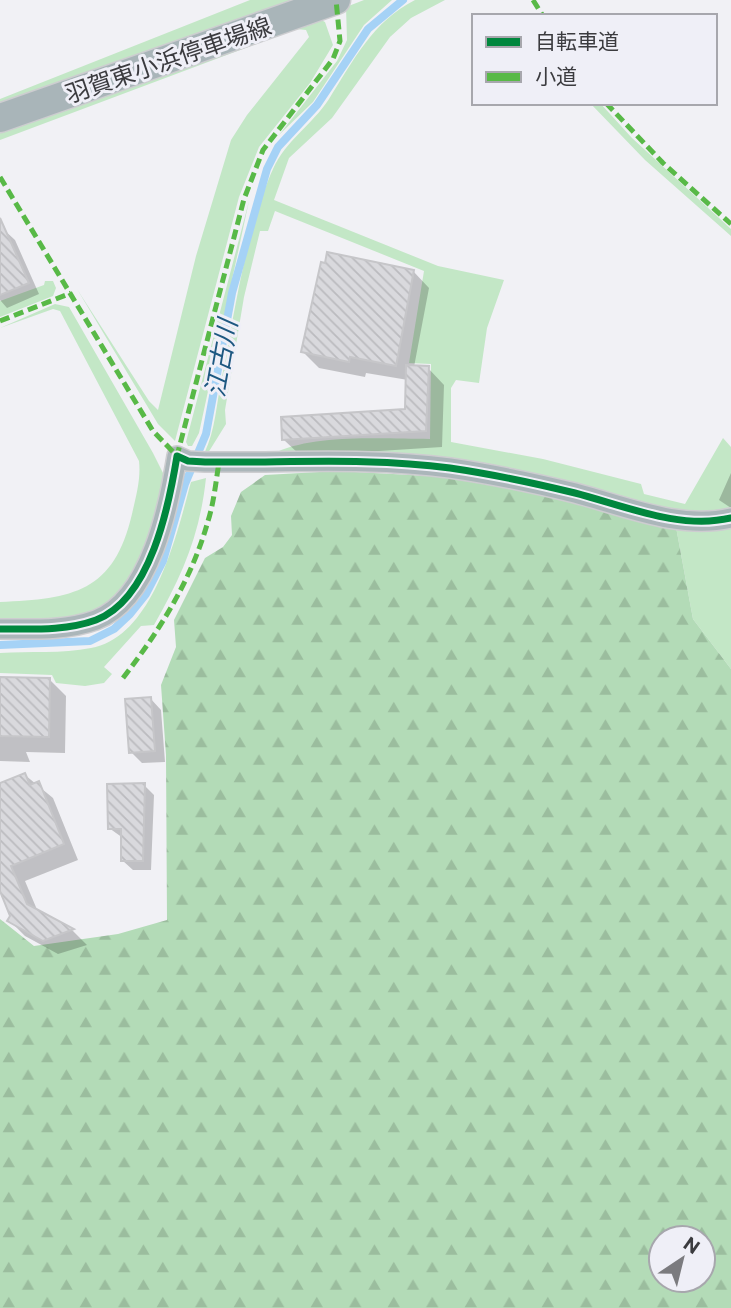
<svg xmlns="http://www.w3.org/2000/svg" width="731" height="1308" viewBox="0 0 731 1308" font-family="Commissioner,'Noto Sans JP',sans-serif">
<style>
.grass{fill:#c3e7c6}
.forest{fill:url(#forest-firs);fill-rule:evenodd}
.shadow{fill:#0003}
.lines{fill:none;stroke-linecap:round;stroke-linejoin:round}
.stream{stroke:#a5d2f6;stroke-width:8}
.building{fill:url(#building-back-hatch);stroke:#c6c6c9;stroke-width:2}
.minor-casing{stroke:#cdcdd0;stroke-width:22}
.secondary-casing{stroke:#cdcdd0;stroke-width:31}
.minor{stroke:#abb6ba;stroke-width:19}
.secondary{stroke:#a9b5b9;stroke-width:28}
.quiet{stroke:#58b947;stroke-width:5;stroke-dasharray:10 5;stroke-linecap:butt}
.cycleway-casing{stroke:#efeff7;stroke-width:11}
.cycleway{stroke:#00873e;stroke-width:7}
.labels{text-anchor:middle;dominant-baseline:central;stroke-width:6;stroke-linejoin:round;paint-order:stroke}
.street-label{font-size:24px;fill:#3b3b3f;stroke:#efeff7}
.water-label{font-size:26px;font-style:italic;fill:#1d5881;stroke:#efeff7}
</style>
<defs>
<pattern id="forest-firs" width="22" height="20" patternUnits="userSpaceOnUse" patternTransform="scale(1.75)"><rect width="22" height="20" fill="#b3dbb7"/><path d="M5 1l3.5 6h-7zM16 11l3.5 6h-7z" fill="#9bbd9e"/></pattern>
<pattern id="building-back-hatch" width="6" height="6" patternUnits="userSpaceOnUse" patternTransform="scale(1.75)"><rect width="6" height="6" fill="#d9d9dd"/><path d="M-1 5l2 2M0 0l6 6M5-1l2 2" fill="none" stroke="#bbbbbf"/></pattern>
</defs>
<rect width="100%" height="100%" fill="#f1f1f5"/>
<!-- grass -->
<path class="grass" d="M250,0H315L0,110V99Z
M364,0H392L364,25L313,102L279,135L337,61L347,40L346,7Z
M415,0H445L411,18L390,37L332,118L289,158L274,200L438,266L504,280L487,328L479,383L456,380L451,388V442L543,459L641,484L644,494L685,504L723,438L731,447V513L695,515L402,454L277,452C317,434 385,439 430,439L431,364L409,363L424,271L275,211L268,231H260L244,297L225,410L226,424L208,453L204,454C216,429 216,404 222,377C234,315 247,226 273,169C286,140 312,125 329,99C353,61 373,21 415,0Z
M316,17L325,22L333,45L310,83L259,147L239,197L175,441L158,424L77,289L149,401L158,410L196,256L231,140L247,115L309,37L306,30L296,29L0,140V126Z
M590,103H600L632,138L731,229V236L645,160Z
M249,201L199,433L192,446H188L186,442Z
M45,281H53L56,288L53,296L0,317V301L44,285Z
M55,304L69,307L153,453L165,477V492L141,564L113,603L76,620L0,624V602C73,599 114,592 132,514C136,496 141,479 139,461L60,311L53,309L0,328Z
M206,478C200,535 182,576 154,625L141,626L104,667L112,674L104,683L85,686L56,683L52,675L0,673V653C29,651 62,654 91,648C154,637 177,533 191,482Z
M731,525V669L693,619L676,527Z"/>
<!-- forest -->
<path class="forest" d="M337,471L448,477L569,499L676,527L693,619L731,669V1308H0V919L34,946L118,934L167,920L166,755L161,685L176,647L174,620L205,558L223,547L232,535L231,516L241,492L265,475ZM661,1238H703V1280H661Z"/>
<!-- shadow -->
<path class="shadow" d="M3,229L15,240L39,294L7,308L0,300V230Z
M413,271L429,288L414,367L428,368L444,385L442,447L301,456L284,440L406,411L408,380L366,373L365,377L319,368L303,352Z
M731,473V508L719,500Z
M0,679L50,680L66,696L65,753L26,752L30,762L0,761Z
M150,698L161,710L165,762L142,763L131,752Z
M25,775L53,798L78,860L25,881L38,912L73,931L87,945L58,954L25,936L10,921L12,916L0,886V801Z
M144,785L154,795L151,870H133L123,861V838L109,828Z"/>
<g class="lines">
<!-- stream -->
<path class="stream" d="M0,645L90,641L114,629L130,614L146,594L163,561L185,484L206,434L232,293L267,169L278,147L317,105L368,29L403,0"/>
</g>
<!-- building -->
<path class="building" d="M0,218L29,283L0,295Z
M327,252L414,270L396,366L350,357L349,362L301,352L321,262L325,263Z
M406,365L429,366L426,431L282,440L281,417L405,409Z
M0,677L50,678L49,737L0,736Z
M151,697L155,751L129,753L125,699Z
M25,773L30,785L39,781L64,844L11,866L27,904L74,929L43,941L7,921L10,916L0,891V783Z
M145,783L143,861H121V829H108L107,784Z"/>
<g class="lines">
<!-- minor casing -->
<g class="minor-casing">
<path id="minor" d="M0,629C32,629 66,631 96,620C151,599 169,505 177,456L188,461L205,462C287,463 369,457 450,468C491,474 534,483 575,493C625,506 680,530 731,518"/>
</g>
<!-- secondary casing -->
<g class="secondary-casing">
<path id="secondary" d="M0,118L336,0"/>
</g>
<!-- minor -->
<use href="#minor" class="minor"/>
<!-- secondary -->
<use href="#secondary" class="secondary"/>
<!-- quiet -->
<path class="quiet" d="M533,0L543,16
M606,103L663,163L731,224
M0,177L153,431L177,456L244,199L263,150L333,59L340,41L336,0
M0,321L71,293
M123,678C160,630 192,579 208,521C214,502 216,481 219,462"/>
<!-- cycleway casing -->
<g class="cycleway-casing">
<path id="cycleway" d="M0,629C32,629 66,631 96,620C151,599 169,505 177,456L188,461L205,462C287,463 369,457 450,468C491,474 534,483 575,493C625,506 680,530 731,518"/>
</g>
<!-- cycleway -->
<use href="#cycleway" class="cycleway"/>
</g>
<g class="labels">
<!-- street labels -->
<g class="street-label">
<text transform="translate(168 59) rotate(-19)">羽賀東小浜停車場線</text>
</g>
<!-- water labels -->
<g class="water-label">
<text transform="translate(220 358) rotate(-80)">江古川</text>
</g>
</g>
<!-- legend -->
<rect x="472" y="14" width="245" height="91" fill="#efeff7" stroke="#a7a7ad" stroke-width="2"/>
<rect x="486" y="37" width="35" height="10" fill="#00873e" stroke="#a7a7ad" stroke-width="2"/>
<text x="535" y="49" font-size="21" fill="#3b3b3f">自転車道</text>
<rect x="486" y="72" width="35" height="10" fill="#58b947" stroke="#a7a7ad" stroke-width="2"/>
<text x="535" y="84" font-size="21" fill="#3b3b3f">小道</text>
<!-- north arrow -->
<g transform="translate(682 1259) rotate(35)"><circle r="33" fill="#efeff7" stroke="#a7a7ad" stroke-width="2"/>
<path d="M0-5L12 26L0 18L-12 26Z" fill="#7b7b7f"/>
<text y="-10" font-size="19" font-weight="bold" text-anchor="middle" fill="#3b3b3f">N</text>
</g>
</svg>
